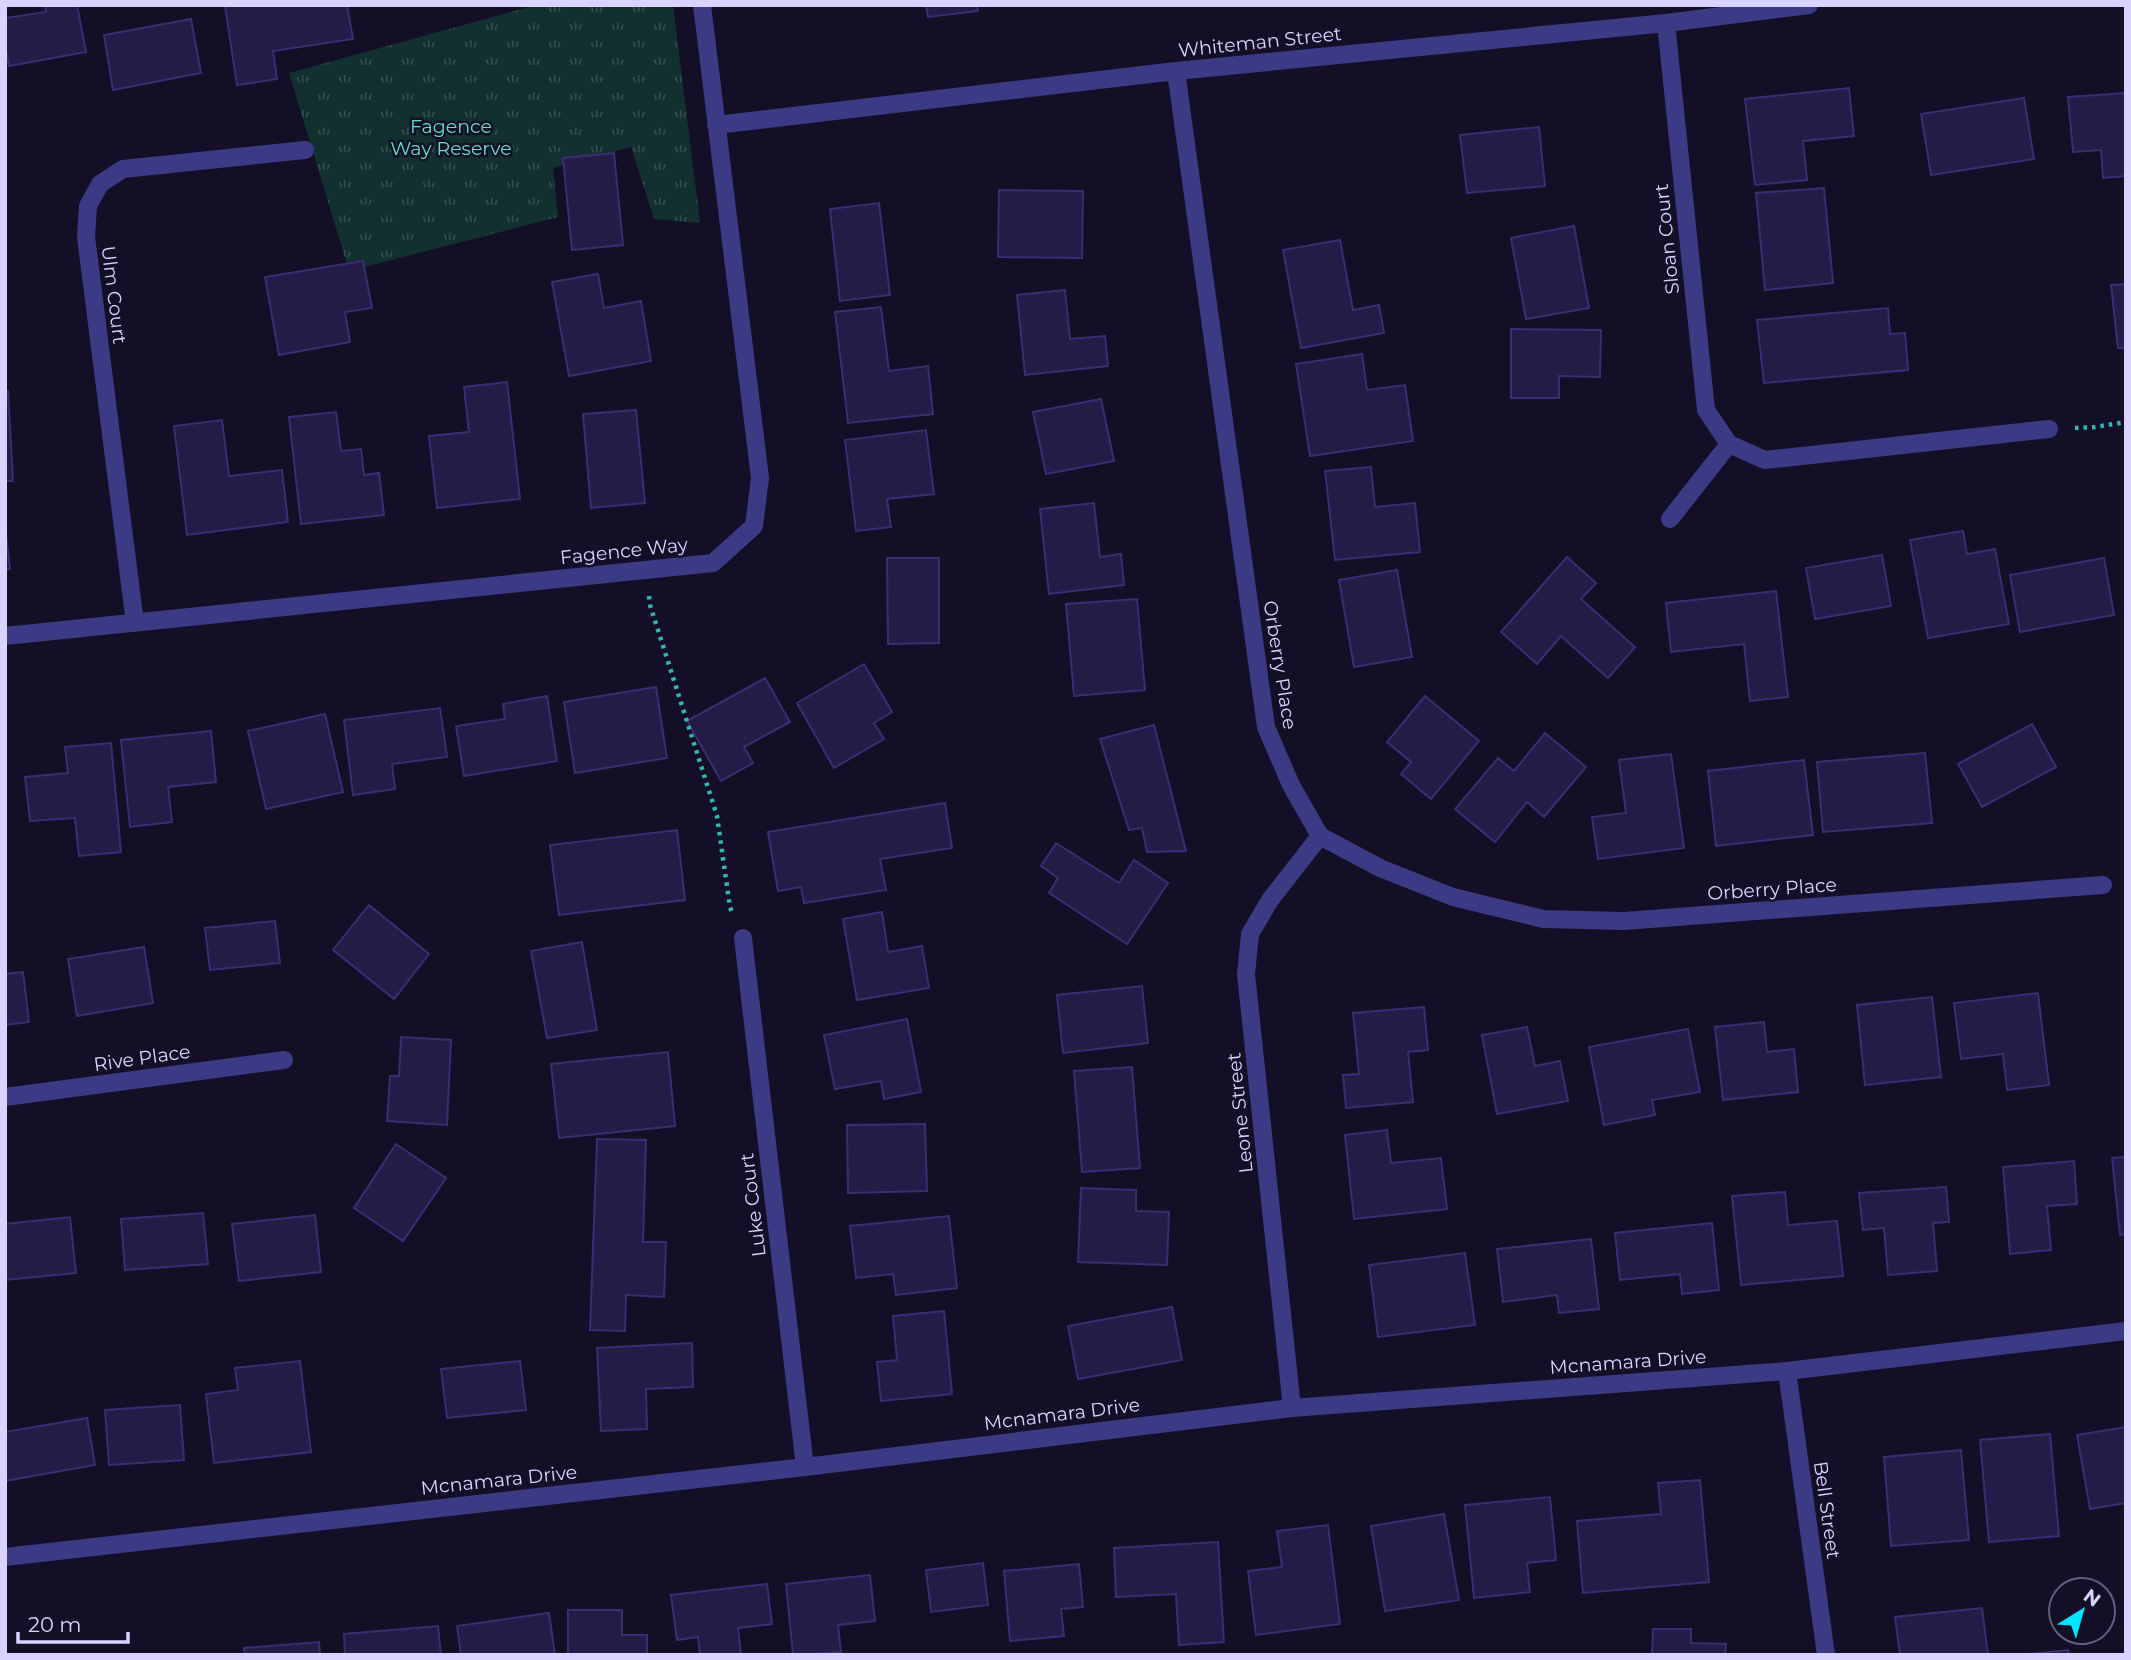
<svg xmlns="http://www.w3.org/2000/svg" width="2131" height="1660" viewBox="0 0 2131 1660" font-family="Montserrat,sans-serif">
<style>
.park{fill:url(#park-tufts)}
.building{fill:#241b47;stroke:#3b2d73;stroke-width:2}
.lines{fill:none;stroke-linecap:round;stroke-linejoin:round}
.path{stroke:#2fb8b0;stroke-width:4.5;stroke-dasharray:3.5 5;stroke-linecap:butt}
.street{stroke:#3d3a85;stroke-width:18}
.labels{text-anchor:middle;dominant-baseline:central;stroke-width:5;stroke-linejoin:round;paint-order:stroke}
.street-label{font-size:19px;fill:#d9d4ff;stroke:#130f26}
.park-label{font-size:19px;fill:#5fe0c0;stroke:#130f26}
</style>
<defs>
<pattern id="park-tufts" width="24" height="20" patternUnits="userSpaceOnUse" patternTransform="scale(1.75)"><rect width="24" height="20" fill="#12302f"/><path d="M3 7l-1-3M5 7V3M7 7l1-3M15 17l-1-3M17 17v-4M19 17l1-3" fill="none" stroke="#344d4e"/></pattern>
</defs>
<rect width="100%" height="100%" fill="#130f26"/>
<!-- park -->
<path class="park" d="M536,5H673L700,223L654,219L631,147L553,168L558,217L349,271L289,73Z"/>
<!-- building -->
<path class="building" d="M45,5H77L86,52L9,66L5,45V18L46,12Z
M233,5H347L353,39L273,51L277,79L237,85L225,6Z
M926,5H977L978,11L928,17Z
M191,19L201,73L113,90L104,35Z
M1849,88L1854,136L1803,141L1807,180L1755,185L1745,99Z
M2126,93V176L2103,178L2101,150L2073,152L2068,97Z
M2024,98L2034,159L1931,175L1921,114Z
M1539,127L1545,186L1467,193L1460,135Z
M614,153L623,245L572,250L563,158Z
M1824,188L1833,283L1765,290L1756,193Z
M999,190L1083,191L1082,258L998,257Z
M879,203L890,295L840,301L830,209Z
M1574,226L1589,308L1526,319L1511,238Z
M1340,240L1353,310L1379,305L1384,333L1301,348L1283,250Z
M363,261L372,308L345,312L350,342L279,355L265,277Z
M598,274L604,308L641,301L651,361L569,376L552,282Z
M2126,284V348H2118L2111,285Z
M1065,290L1070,339L1105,336L1108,366L1025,375L1017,295Z
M881,307L889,371L928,366L933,414L848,423L835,312Z
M1888,308L1890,334L1905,333L1908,370L1764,383L1757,320Z
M1511,329L1601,330L1600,377L1559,376V398H1511Z
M1362,354L1367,390L1405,385L1413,441L1310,456L1296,364Z
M507,382L520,499L437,508L429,436L469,432L464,387Z
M5,391H8L13,481H5Z
M1101,399L1114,461L1046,474L1033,412Z
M636,410L645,503L591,508L583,414Z
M336,412L341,451L361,449L364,475L379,473L384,515L301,524L289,417Z
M222,420L229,476L282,470L288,522L187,535L174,426Z
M926,430L934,494L887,499L891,527L856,531L845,440Z
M1371,467L1375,507L1415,503L1420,552L1335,560L1325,471Z
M1094,503L1100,557L1121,554L1124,585L1049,594L1040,509Z
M5,525L10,569L5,570Z
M1963,531L1967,554L1995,549L2009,624L1928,638L1910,540Z
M1882,555L1891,606L1815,619L1806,568Z
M1567,557L1596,583L1581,599L1635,647L1608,678L1561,636L1537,664L1501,632Z
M887,558H939V643L888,644Z
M2104,558L2114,615L2020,632L2010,575Z
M1397,570L1412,657L1354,667L1339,580Z
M1776,591L1788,697L1750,701L1744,644L1671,652L1666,603Z
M1137,599L1145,690L1074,696L1066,604Z
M864,664L892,712L874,723L884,739L834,768L797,703Z
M765,678L790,722L744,747L753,763L721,781L687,721Z
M656,687L667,758L575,773L564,702Z
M547,696L557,761L464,776L456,726L505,719L503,704Z
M1425,696L1479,741L1431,799L1401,774L1411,762L1387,742Z
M440,708L447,757L392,764L395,789L353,795L344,720Z
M325,714L343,792L266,809L248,731Z
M2032,724L2056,767L1982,807L1958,764Z
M1154,725L1186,851L1147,852L1142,828L1129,830L1100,739Z
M211,731L216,782L168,787L172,822L130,827L121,740Z
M1545,733L1586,767L1544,817L1527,802L1495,842L1455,809L1498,758L1514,771Z
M111,743L121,852L79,856L75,818L30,821L25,777L68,773L65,747Z
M1925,753L1932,823L1823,832L1817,762Z
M1671,754L1684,848L1598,859L1592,817L1626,813L1619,760Z
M1804,760L1813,835L1716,846L1708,771Z
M945,803L952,848L880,859L886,890L804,903L801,887L778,891L768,832Z
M677,830L685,900L559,915L550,845Z
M1056,843L1119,883L1134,860L1168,883L1127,944L1049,893L1058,878L1041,866Z
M369,905L429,954L394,999L333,950Z
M882,912L888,952L922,946L929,988L857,1000L843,919Z
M275,921L280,963L210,970L205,928Z
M582,942L597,1030L547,1038L531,951Z
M144,947L153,1003L77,1016L68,959Z
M23,972L29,1022L5,1025V974Z
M1142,986L1148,1043L1063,1053L1057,995Z
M2038,993L2049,1085L2007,1090L2003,1054L1961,1059L1954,1003Z
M1932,997L1941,1077L1865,1085L1857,1005Z
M1424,1007L1428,1050L1408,1052L1413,1102L1346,1108L1343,1075L1359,1074L1353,1013Z
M907,1019L921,1092L884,1099L881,1081L835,1089L824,1035Z
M1764,1022L1767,1052L1794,1049L1798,1092L1723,1100L1715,1027Z
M1527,1027L1535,1066L1560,1061L1568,1101L1497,1114L1482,1035Z
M1688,1029L1700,1092L1652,1100L1655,1115L1604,1125L1589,1047Z
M401,1037L451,1040L447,1125L387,1121L390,1076H399Z
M668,1052L675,1126L559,1138L551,1064Z
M1132,1067L1140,1168L1082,1172L1074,1071Z
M925,1124L927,1191L848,1193L847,1125Z
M1387,1130L1391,1163L1441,1158L1447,1209L1354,1219L1345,1135Z
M597,1139L646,1140L643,1242H666L664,1297L626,1295L625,1331L590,1330Z
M396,1144L446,1178L403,1241L354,1208Z
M2126,1157V1234L2120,1235L2112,1158Z
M2074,1161L2077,1204L2047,1206L2051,1250L2010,1254L2003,1167Z
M1946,1187L1949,1222L1933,1223L1937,1271L1888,1275L1884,1228L1863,1230L1859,1193Z
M1081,1188L1136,1190V1211L1169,1212L1167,1265L1078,1262Z
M1785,1192L1788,1225L1837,1221L1843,1276L1741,1285L1732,1196Z
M203,1213L208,1264L125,1270L121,1219Z
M315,1215L321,1272L239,1281L232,1224Z
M949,1216L957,1288L896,1295L893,1274L856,1278L850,1226Z
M70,1217L76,1273L5,1280V1224Z
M1712,1223L1719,1290L1682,1294L1680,1274L1620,1280L1615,1233Z
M1591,1239L1599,1309L1559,1313L1557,1295L1503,1302L1497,1249Z
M1465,1253L1475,1325L1378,1337L1369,1265Z
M1172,1307L1182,1360L1078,1379L1068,1326Z
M944,1311L952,1394L881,1401L877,1362L897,1360L893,1316Z
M692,1343L693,1387L646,1389L647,1429L601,1431L597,1348Z
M300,1361L311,1452L214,1463L206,1394L238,1390L235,1368Z
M520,1361L526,1410L447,1418L441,1369Z
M180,1405L184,1460L109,1465L105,1410Z
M87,1418L95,1465L5,1481V1432Z
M2126,1427V1503L2090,1509L2077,1435Z
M2050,1434L2059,1536L1989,1542L1980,1440Z
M1961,1450L1969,1540L1891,1546L1884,1457Z
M1700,1480L1709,1582L1583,1593L1577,1521L1661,1514L1658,1483Z
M1550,1497L1556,1560L1527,1563L1530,1592L1474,1598L1465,1505Z
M1444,1514L1459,1600L1385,1611L1371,1526Z
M1328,1525L1340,1624L1256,1635L1248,1571L1282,1567L1277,1531Z
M1218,1542L1224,1642L1179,1645L1176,1594L1116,1597L1114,1548Z
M983,1563L988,1605L931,1612L926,1570Z
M1079,1564L1083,1607L1061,1609L1064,1636L1010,1641L1004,1571Z
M870,1575L875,1621L838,1625L841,1652L793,1655L786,1584Z
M767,1584L772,1624L738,1628L741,1655H700L698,1637L677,1640L671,1595Z
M1982,1608L1988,1655H1900L1895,1617Z
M568,1610H622V1635H647V1655H568Z
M549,1613L555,1655H461L457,1626Z
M438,1626L441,1655H345L344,1634Z
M1653,1629H1691V1643L1726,1644L1725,1655H1652Z
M319,1642L320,1655H245L244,1648Z
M2068,1650L2069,1655H2020Z"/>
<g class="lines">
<!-- path -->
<path class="path" d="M2075,428L2095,427L2126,422
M649,596L650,605L717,816L730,907L733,915"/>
<!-- street -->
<path class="street" d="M1666,23L1706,410L1729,444L1765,460L2049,429
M1176,71L1266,727L1291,785L1320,836L1380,868L1453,897L1543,919L1624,921L2103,885
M716,125L1176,71L1666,23L1809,5
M1670,519L1729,444
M135,623L86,237L88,206L100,184L123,169L305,150
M5,636L713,563L754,526L760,478L702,5
M743,938L805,1467
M5,1097L284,1060
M1787,1371L1826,1655
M1292,1408L1246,974L1250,934L1270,900L1320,836
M5,1557L805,1467L1292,1408L1787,1371L2126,1331"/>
</g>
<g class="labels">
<!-- street labels -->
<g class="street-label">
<text transform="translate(1260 42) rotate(-6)">Whiteman Street</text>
<text transform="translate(1667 239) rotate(-96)">Sloan Court</text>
<text transform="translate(114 295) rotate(83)">Ulm Court</text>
<text transform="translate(624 551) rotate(-6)">Fagence Way</text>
<text transform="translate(1280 665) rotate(81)">Orberry Place</text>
<text transform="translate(1772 889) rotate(-4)">Orberry Place</text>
<text transform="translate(142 1058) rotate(-8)">Rive Place</text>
<text transform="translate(1240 1113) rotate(-96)">Leone Street</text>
<text transform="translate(753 1205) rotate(-97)">Luke Court</text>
<text transform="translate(1628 1362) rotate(-4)">Mcnamara Drive</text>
<text transform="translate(1062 1414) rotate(-7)">Mcnamara Drive</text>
<text transform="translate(499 1480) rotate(-6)">Mcnamara Drive</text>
<text transform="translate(1827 1510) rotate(82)">Bell Street</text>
</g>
<!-- park labels -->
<g class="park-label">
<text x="451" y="126">Fagence<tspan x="451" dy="22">Way Reserve</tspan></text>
</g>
</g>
<!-- border -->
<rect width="2131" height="1660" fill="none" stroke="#d9d4ff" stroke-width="14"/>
<!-- north arrow -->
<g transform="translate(2082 1611) rotate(37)"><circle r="33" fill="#130f26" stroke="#625e7d" stroke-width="2"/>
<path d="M0-5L12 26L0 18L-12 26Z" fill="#00e5ff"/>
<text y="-10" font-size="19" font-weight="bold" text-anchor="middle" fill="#d9d4ff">N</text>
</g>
<!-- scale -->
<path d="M18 1632v10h110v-10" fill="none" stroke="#d9d4ff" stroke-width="3.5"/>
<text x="28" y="1632" font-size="21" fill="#d9d4ff" stroke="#130f26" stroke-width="5" paint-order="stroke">20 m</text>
</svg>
